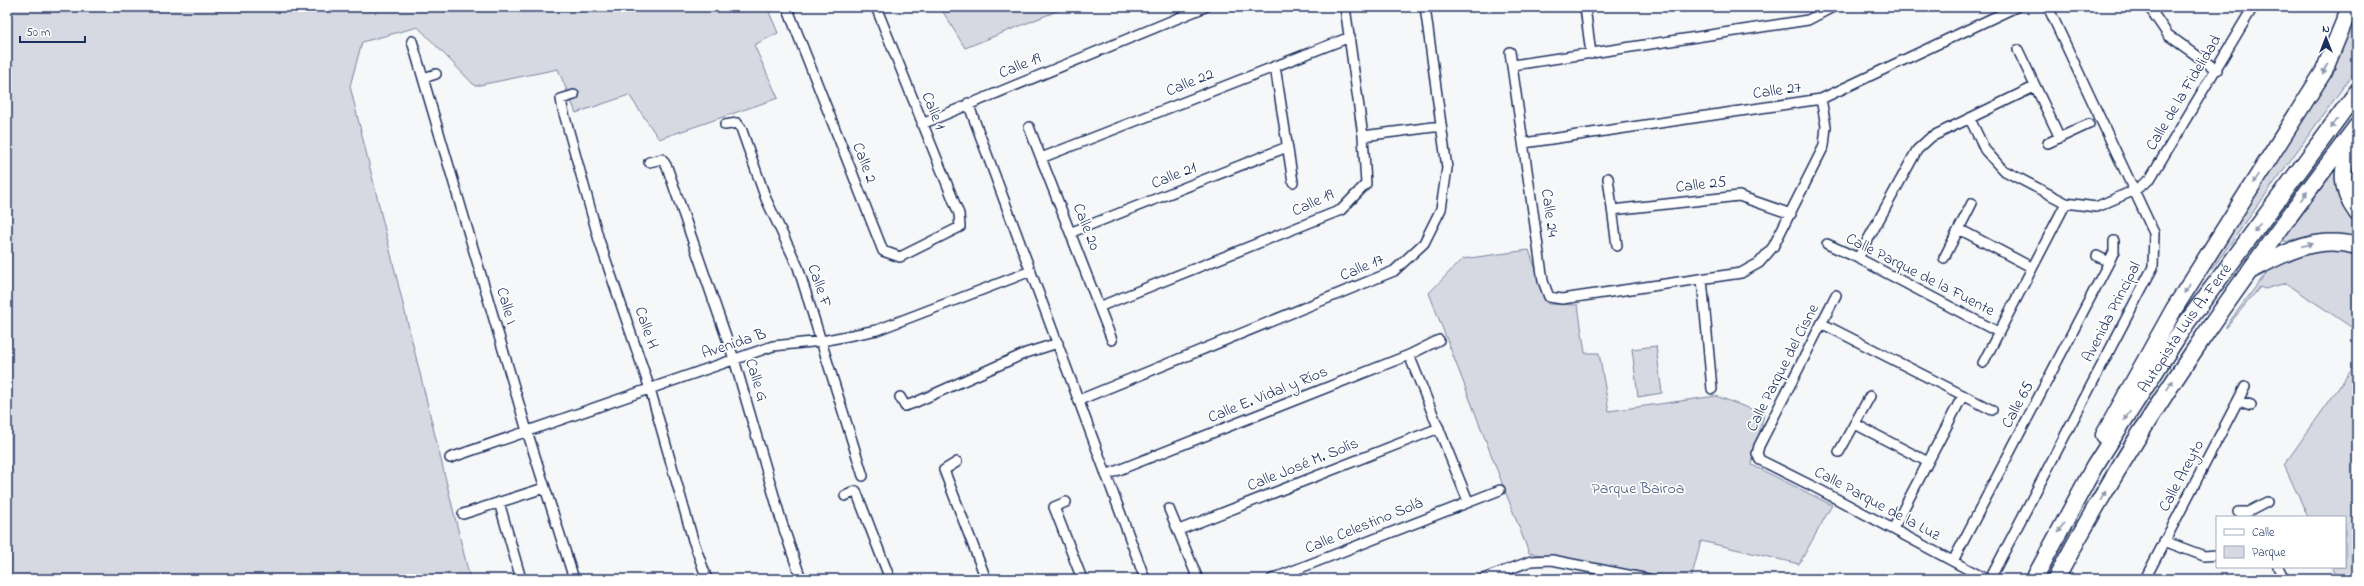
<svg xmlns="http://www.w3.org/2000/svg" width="2364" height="586" viewBox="0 0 2364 586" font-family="'Indie Flower',sans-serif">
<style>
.green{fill:#d6d9e2;stroke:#7884a0}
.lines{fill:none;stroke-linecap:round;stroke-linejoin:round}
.minor-casing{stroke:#1b2f5e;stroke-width:12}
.motorway-casing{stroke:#1b2f5e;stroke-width:19}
.minor{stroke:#fff;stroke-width:9}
.motorway{stroke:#fff;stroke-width:16}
.oneway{fill:#8d97ae}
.labels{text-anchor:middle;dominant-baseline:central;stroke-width:3.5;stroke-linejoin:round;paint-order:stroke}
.street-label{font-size:16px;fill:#1b2f5e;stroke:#fff}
.park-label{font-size:16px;fill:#4a5a7f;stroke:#fff}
</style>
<rect width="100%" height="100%" fill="#f6f7f9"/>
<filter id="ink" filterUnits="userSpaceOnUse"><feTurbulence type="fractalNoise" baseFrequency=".025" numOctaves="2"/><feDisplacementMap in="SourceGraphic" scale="8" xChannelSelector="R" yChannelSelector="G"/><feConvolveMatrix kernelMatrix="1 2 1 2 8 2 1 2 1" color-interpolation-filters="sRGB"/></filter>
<g filter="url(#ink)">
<!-- green -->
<path class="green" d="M7,7H767L778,33L754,45L778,98L659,139L629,95L576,113L558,69L475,86L418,27L362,42L350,86L470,579H7Z
M940,7H1067L965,48Z
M2357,9V68L2212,269L2206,266L2338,57Z
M2357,152V205C2349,184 2347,172 2357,152Z
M2334,171L2337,172L2357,216V239C2333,234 2310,234 2286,242L2283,240Z
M1529,250L1548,304L1578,305L1585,353H1599L1609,411L1716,396L1764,414L1752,465L1832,505L1799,564L1701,541L1691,579H1682L1529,553L1429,293L1462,259Z
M2332,250L2357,252V331L2286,283L2265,289L2260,287L2226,328V326L2270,268L2303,252Z
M1656,346L1662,393L1638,397L1632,349Z
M2357,362V579H2337L2331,567H2345V517H2308L2284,465Z"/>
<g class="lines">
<!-- minor casing -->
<g class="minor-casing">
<path id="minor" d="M787,7L883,251L900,257L960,227L959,214L876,7
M1585,7L1591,54
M2149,7L2168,35L2217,70
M412,41L527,431L574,579
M2018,50L2060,138
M1510,52L1543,281L1549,297L1562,299L1741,273L1759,263L1773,247L1824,146L1826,126L1821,99
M1513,65L1808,20L1833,7
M1275,66L1293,182
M423,78L436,74
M574,95L561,99L563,110L599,240L650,389L693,540L707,579
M968,103L1145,579
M1970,119L1985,150L2003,170L2066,203L2096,207L2135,190L2150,179L2253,7
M922,124L1205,7
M725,125L737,123L741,128L766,199L798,267L863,476
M1029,127L1112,340
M1363,136L1441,126
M1524,143L1821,99L2016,7
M2048,143L2089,124
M1041,158L1350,37
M649,162L662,159L667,167L734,359L782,523L801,579
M1608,178L1617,246
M1612,210L1739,196L1791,214
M1959,229L2031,267
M1072,232L1287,147
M1827,244L1858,258L1998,332
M2097,256L2109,262
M1858,258L1917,150L1931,137L2034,87
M1944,258L1972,203
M1702,279L1712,389
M1836,295L1759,446L1757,454L1760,460L1820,490L1986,579
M1101,306L1341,210L1366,184L1363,136L1345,7
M1823,324L1992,410
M1409,355L1468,501
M1983,363L2066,203
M900,397L905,406L914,403L1026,353L1058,343
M1079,400L1394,271L1424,243L1441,209L1447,168L1425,7
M2239,401L2251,405
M1855,424L1928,462
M1839,452L1870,396
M450,458L773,346L822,341L877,330L1031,271
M957,462L944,470L986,579
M1106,475L1409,355L1439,340
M845,496L856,491L890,579
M499,502L521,579
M1066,502L1054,507L1082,579
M1169,509L1198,579
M2238,512H2248L2267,502
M463,514L544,488
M1893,529L1963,395
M1179,530L1439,428
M2164,541L2204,556L2217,555
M1953,561L2109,262L2114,251V241
M2278,567L2284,579
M1272,579L1500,490
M1483,579L1531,561L1552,560L1648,579
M1990,579L2153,267L2154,233L2048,7
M2145,579L2245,387"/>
</g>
<!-- motorway casing -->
<g class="motorway-casing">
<g id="motorway">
<path d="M2352,139C2342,168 2338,187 2357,213"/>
<path d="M2252,270C2285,252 2318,235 2357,246"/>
<path d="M2104,435L2174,309L2324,71L2350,7"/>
<path id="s1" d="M2034,579L2094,467L2185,325L2357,92"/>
<path d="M2056,579C2141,418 2247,270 2357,126"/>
</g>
</g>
<!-- minor -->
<use href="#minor" class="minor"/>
<!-- motorway -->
<use href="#motorway" class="motorway"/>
</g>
<!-- one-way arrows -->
<defs><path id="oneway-solid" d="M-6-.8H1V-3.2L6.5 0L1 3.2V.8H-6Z"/></defs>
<g class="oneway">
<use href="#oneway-solid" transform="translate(2325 69) rotate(117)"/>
<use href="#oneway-solid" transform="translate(2334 124) rotate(126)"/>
<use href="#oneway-solid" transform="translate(2256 179) rotate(124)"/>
<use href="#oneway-solid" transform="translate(2304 196) rotate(-53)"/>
<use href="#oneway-solid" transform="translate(2257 228) rotate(126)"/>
<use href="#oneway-solid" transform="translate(2307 245) rotate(-13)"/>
<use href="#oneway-solid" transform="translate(2187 289) rotate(122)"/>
<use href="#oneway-solid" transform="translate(2170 385) rotate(-56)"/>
<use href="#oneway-solid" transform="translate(2127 416) rotate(123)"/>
<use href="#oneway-solid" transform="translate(2103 496) rotate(-60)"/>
<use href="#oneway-solid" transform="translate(2061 528) rotate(119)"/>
</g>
</g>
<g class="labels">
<!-- street labels -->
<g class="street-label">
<text transform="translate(1020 66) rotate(-22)">Calle 19</text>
<text transform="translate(1190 83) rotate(-22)">Calle 22</text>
<text transform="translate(1777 91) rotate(-8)">Calle 27</text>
<text transform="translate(2184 93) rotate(-59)">Calle de la Fidelidad</text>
<text transform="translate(933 111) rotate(68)">Calle 1</text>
<text transform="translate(864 163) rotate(69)">Calle 2</text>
<text transform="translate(1174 176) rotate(-22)">Calle 21</text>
<text transform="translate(1701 185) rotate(-7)">Calle 25</text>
<text transform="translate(1313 203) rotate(-25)">Calle 19</text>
<text transform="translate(1549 213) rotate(82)">Calle 24</text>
<text transform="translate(1086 227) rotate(68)">Calle 20</text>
<text transform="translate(1362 268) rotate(-23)">Calle 17</text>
<text transform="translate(1920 275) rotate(27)">Calle Parque de la Fuente</text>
<text transform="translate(819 286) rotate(71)">Calle F</text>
<text transform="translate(506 306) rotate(74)">Calle I</text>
<text transform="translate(2112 312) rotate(-63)">Avenida Principal</text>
<text transform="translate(646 328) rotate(71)">Calle H</text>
<text stroke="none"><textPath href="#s1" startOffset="293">Autopista Luis A. Ferré</textPath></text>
<text transform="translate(734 344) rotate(-18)">Avenida B</text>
<text transform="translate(1783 368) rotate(-63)">Calle Parque del Cisne</text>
<text transform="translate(756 380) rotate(73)">Calle G</text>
<text transform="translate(1268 395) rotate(-22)">Calle E. Vidal y Ríos</text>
<text transform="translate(2018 405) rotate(-62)">Calle 65</text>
<text transform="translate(1303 465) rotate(-22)">Calle José M. Solís</text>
<text transform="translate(2182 476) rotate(-62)">Calle Areyto</text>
<text transform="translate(1877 504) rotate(28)">Calle Parque de la Luz</text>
<text transform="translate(1364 526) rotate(-22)">Calle Celestino Solá</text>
</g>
<!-- park labels -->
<g class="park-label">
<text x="1638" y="489">Parque Bairoa</text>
</g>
</g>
<!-- margin -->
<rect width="2364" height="586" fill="none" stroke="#fff" stroke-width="24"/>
<rect x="12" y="12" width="2340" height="562" fill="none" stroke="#1b2f5e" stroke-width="1.5" filter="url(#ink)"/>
<!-- legend -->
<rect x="2216" y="516" width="130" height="52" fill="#ffffff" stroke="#a4acbf"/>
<rect x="2224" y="529" width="20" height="6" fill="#ffffff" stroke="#a4acbf"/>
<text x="2252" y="536" font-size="12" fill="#1b2f5e">Calle</text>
<rect x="2224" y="546" width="20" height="12" fill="#d6d9e2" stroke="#a4acbf"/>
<text x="2252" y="556" font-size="12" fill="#1b2f5e">Parque</text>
<!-- north arrow -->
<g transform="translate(2326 38)" stroke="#ffffff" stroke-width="3" paint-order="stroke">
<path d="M0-3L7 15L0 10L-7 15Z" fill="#1b2f5e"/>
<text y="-6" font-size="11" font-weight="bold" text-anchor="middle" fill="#1b2f5e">N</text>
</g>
<!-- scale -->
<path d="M20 36v6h65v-6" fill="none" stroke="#1b2f5e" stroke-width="2"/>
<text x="26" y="36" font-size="12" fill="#1b2f5e" stroke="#ffffff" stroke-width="3" paint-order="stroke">50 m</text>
</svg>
